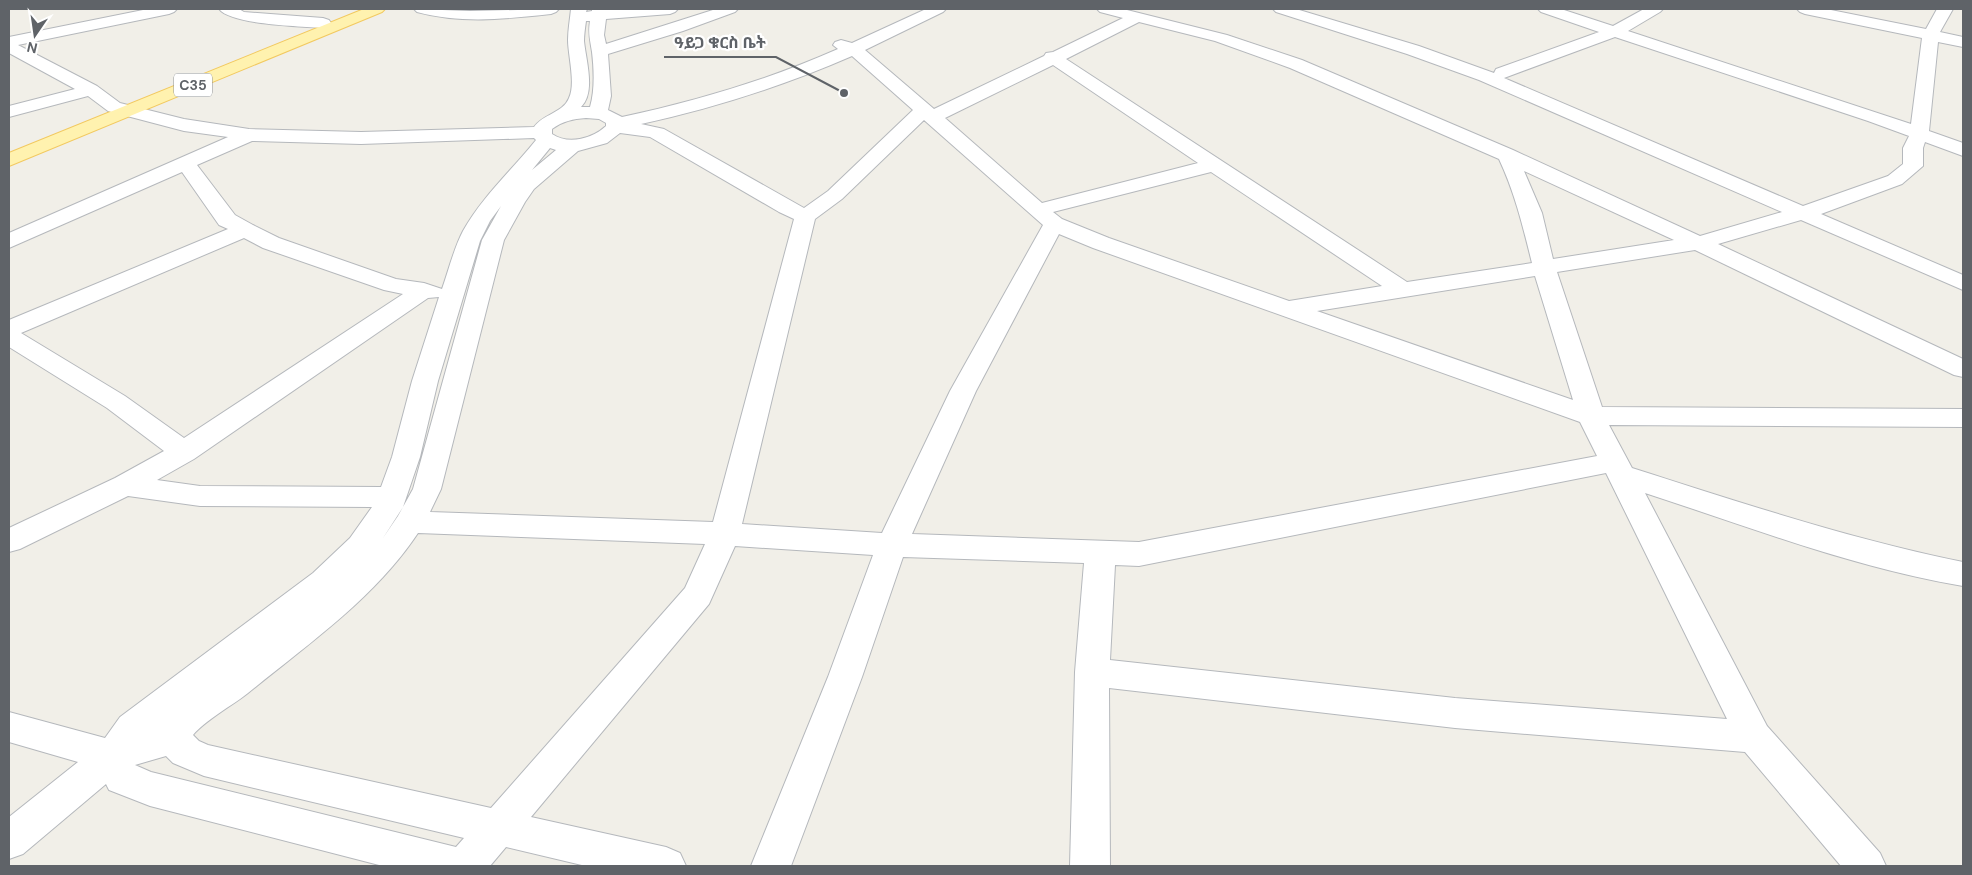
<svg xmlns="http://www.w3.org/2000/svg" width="1972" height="875" viewBox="0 0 1972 875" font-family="'DM Sans','Noto Sans Ethiopic',sans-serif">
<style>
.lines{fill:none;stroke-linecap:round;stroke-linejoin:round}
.minor-casing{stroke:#b5b8bc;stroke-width:2}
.major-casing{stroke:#f2c960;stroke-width:2}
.minor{fill:#fff;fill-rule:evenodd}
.major{fill:#fff2af;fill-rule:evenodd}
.labels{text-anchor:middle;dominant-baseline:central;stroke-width:4.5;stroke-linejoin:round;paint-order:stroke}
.shield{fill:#fff;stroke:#8f9295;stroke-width:1}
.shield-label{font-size:14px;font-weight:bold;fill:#5f6368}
.leader{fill:none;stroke:#5f6368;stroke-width:2}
.callout-dot{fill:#5f6368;stroke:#fff;stroke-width:2}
.callout-label{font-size:16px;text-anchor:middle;font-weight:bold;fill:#5f6368;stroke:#fff;stroke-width:4.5;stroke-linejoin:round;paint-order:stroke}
</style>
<rect width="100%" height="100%" fill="#f1efe8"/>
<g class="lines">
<!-- minor casing -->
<g class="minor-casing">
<path id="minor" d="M148,9H177L174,12L169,14L18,45L97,86L120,103L184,119L249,129L361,132L534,127C543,114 563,113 569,98C576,84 568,55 568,40C568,30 570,19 571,9H587L586,12L592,11V9H678L675,12L670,14L606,19L604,35L606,44L716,9H738L735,12L683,31L608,54L611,96L608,110L622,117C697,101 768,80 838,49L833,45L835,42L841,40L852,43L926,9H946L943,12L865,50L934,109L1044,56L1046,53L1053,52L1123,18L1100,12L1097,9H1123L1227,35L1302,60L1513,150L1700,236L1782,212L1479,80L1407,54L1276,12L1273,9H1296L1419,46L1494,73L1496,69L1599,32L1541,12L1538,9H1561L1613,26L1644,9H1663L1660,12L1628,31L1911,124L1922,38L1805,14L1800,12L1797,9H1826L1926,29L1937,9H1953L1940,32L1963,37V47L1938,42L1929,131L1963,143V156L1925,142L1923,148V166L1902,184L1821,214L1963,275V290L1801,220L1718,244L1963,359V377L1954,375L1695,250L1557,272L1602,407L1963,409V427L1609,425L1632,468C1742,503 1850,539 1963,562V586C1854,568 1750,527 1645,493L1767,726L1880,853L1886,866H1841L1745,752L1455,728L1109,688L1110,866H1070L1075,672L1084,563L903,557L862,677L791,866H751L828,677L873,555L735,546L709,604L531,817L666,847L680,853L686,866H586L506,847L490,866H383L150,806L109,790L106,784L23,854L9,859V817L78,762L9,742V712L105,738L120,717L313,573L350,538L372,507L200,506L128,496L20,549L9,552V528L115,478L164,451L107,408L9,347V320L228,229L219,225L182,172L9,248V233L228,137L184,131L108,111L88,96L9,117V106L75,89L9,53V37ZM586,21H590C588,34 590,39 592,52C594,69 595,90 590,107H581C596,92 586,61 584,41C584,35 585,28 586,21ZM1139,22L1215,41L1290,68L1499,159C1515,193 1523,227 1532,263L1407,282L1066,59ZM1615,37L1868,121L1909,136L1903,148V164L1888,176L1803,206L1504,78ZM852,56L913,110L828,191L804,208L664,129L641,124C714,108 783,86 852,56ZM1053,65L1198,163L1042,203L945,118ZM586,118L599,119L606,123V126C592,139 568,145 552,134V129C563,121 573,119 586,118ZM924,120L1043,225L950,391L882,533L742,524L815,219L842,199ZM620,133L650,137L779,212L794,219L713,522L430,512L441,489L504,240L525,202L534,189L578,151L607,143ZM534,138L536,140C512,170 482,197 463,231C454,248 449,269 442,289L424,283L396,279L279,238L253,225L235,215L197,165L252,141L361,144ZM550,148L556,150L532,170ZM1524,171L1674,240L1553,259L1542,213ZM1211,172L1382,286L1289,301L1109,238L1062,219L1053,212ZM501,206L482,240L413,489L398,516L383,538L403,507L420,457L438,381L480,241L490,221ZM1059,234L1093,248L1580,422L1597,456L1139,542L912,534L976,391ZM244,238L263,248L384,290L403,294L184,438L125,396L21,333ZM1535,276L1573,400L1317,311ZM439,297L412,381L392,457L381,487L200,486L157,480L194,459L428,298ZM1606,473L1727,719L1455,698L1110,660L1115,565L1139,566ZM418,533L705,544L685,588L491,808L208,745L199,741L193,735C204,721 233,705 248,693C308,644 375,598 418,533ZM166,756L173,763L204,776L464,838L456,847L151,772L135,765Z
M219,9H239L244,12L323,18L329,20L331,23L329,26L323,28C302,26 231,25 219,9Z
M414,9L470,11L559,9L556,12L551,14C505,19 462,24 417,12Z"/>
</g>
<!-- major casing -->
<g class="major-casing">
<path id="major" d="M364,9H385L382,12L9,166V153Z"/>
</g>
<!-- minor -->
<use href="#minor" class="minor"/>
<!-- major -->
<use href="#major" class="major"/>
</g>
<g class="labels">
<!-- shield labels -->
<rect class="shield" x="174" y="73.5" width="38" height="23" rx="4"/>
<g class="shield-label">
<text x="193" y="85">C35</text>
</g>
</g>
<!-- callouts -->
<path class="leader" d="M844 93L776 57H664"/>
<circle class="callout-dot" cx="844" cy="93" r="5"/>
<g class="callout-label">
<text x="720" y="48">ዓይጋ ቁርስ ቤት</text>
</g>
<!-- border -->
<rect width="1972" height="875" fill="none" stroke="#5f6368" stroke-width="20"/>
<!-- north arrow -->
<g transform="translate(35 35) rotate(193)" stroke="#ffffff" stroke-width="4" paint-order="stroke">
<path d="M0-4L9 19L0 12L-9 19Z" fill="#5f6368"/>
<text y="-8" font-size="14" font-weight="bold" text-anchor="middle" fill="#5f6368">N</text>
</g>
</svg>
